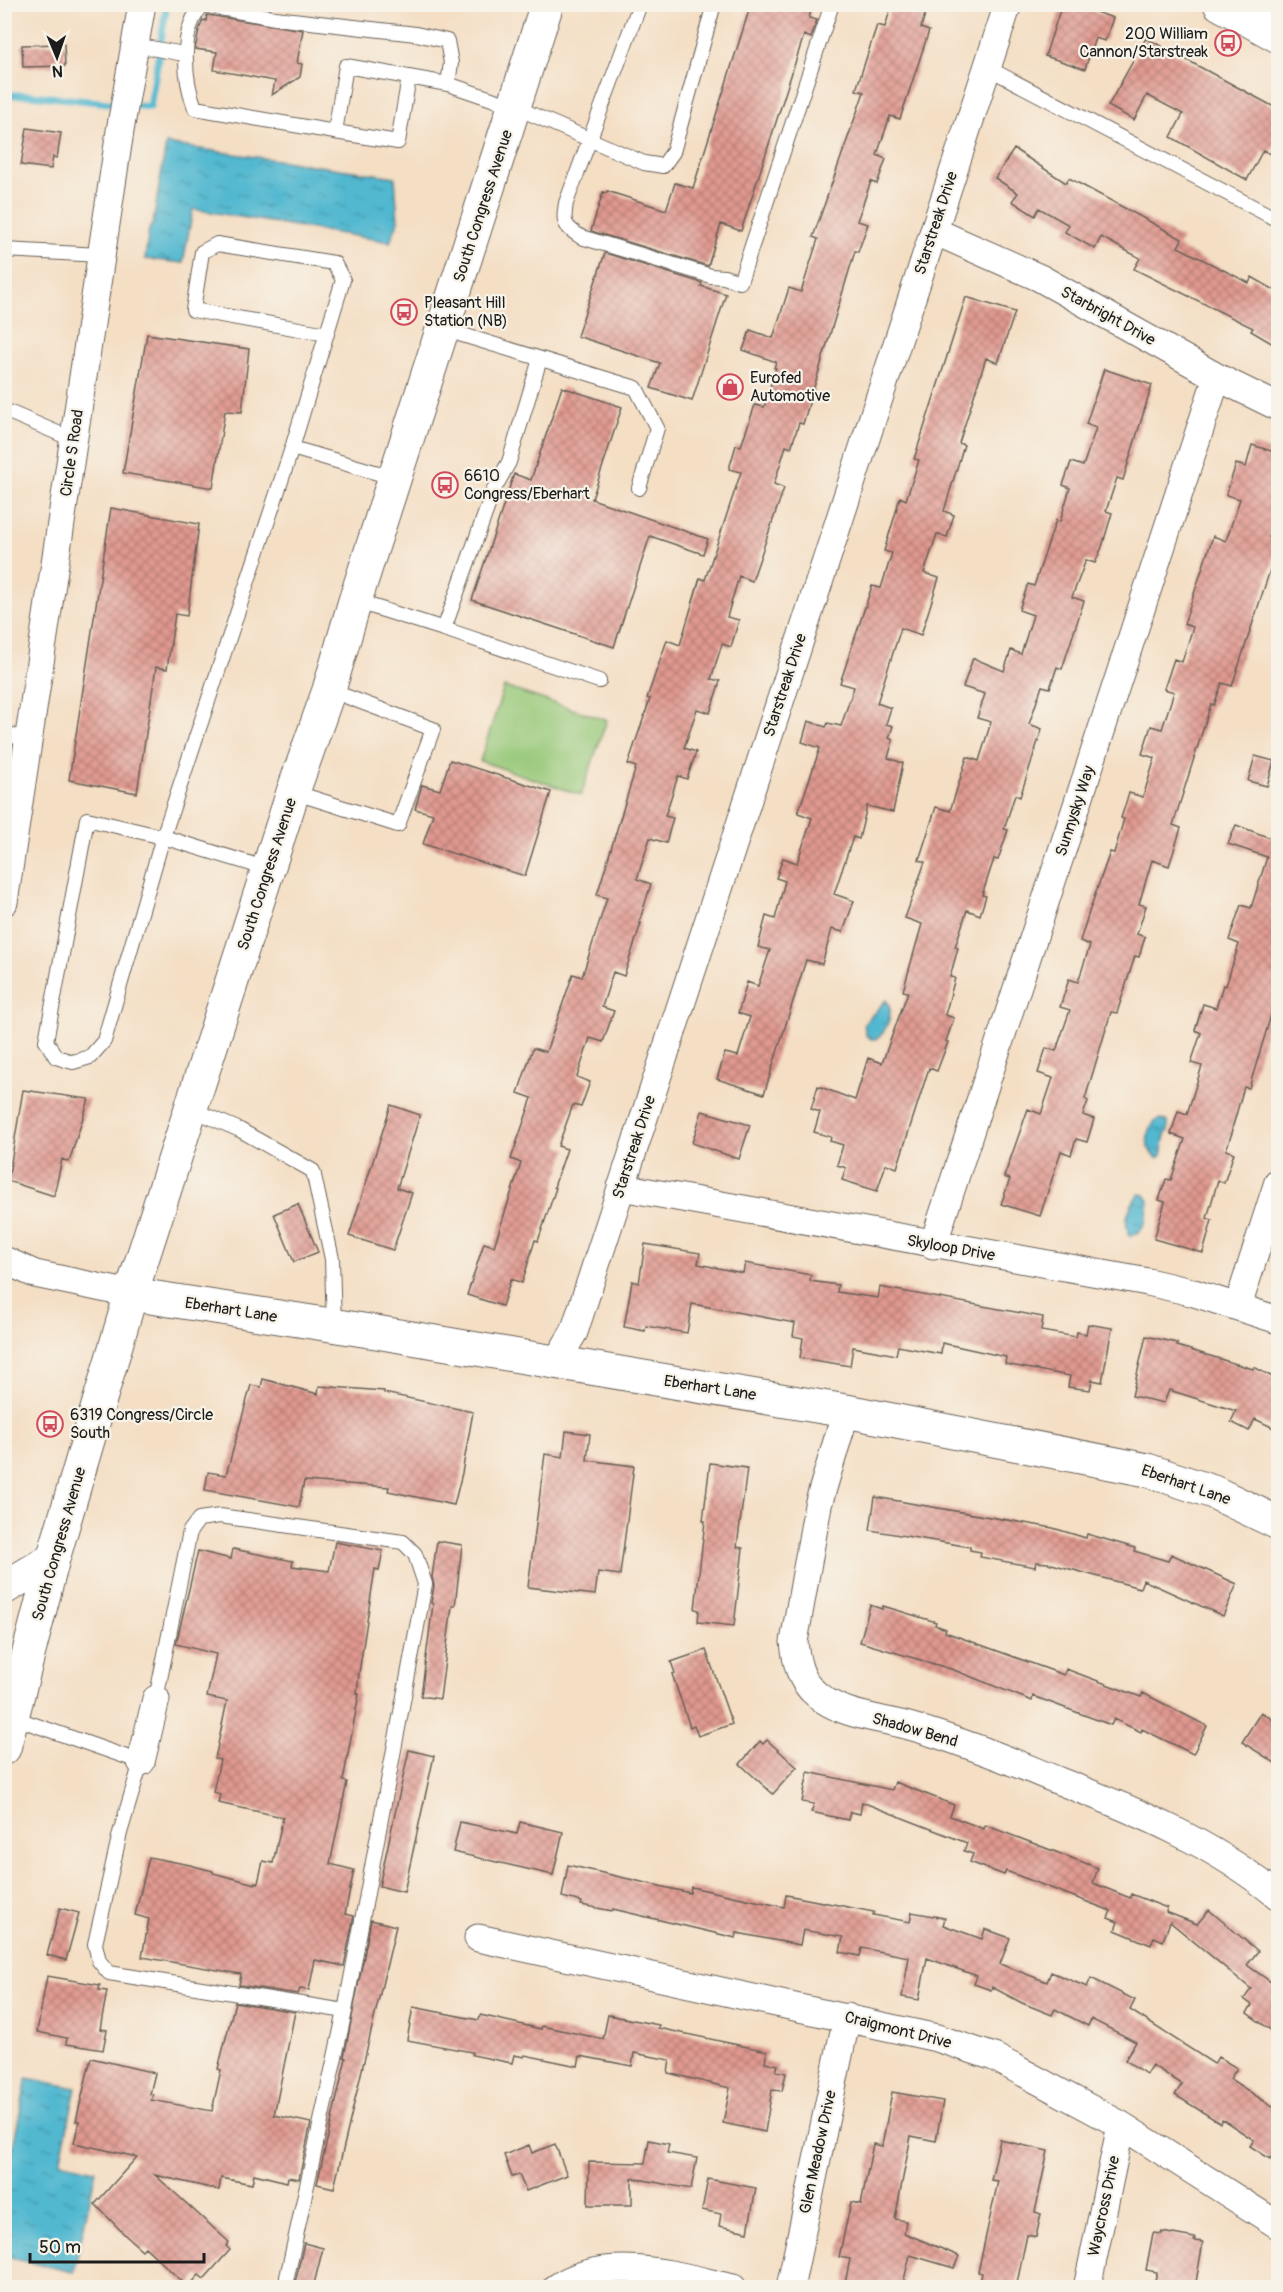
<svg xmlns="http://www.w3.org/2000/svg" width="1283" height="2292" viewBox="0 0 1283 2292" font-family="Pangolin,sans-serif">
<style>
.green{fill:#95c777;stroke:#58724a;stroke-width:1.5}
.water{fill:url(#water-ripples);stroke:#366a76;stroke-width:1.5}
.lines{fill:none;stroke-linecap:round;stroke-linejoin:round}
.stream{stroke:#51b8d0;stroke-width:7}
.building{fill:url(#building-cross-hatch)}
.service-casing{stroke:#686057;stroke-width:16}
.minor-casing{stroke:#686057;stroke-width:29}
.tertiary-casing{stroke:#686057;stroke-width:35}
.secondary-casing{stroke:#686057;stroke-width:35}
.primary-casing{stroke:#686057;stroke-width:35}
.service{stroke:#fff;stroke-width:14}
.minor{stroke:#fff;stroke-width:27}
.tertiary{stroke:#fff;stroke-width:33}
.secondary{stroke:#fff;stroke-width:33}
.primary{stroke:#fff;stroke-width:33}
.labels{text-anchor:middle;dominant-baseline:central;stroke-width:4.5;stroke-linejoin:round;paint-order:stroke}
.poi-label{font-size:16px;fill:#1c1c1c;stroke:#f7f3e8;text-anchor:start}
.street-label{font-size:16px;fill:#1c1c1c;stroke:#f7f3e8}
</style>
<defs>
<pattern id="water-ripples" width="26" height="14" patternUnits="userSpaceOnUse" patternTransform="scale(1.5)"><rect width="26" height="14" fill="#51b8d0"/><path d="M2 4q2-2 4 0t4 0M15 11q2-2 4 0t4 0" fill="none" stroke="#4295a8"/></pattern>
<pattern id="building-cross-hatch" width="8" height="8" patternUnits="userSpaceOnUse" patternTransform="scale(1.5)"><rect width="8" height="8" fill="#e09990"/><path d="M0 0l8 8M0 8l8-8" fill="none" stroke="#b57c75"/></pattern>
</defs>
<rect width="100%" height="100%" fill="#f7f3e8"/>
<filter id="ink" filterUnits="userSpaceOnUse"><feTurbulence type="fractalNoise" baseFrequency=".0167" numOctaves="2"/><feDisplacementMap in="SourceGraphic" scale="12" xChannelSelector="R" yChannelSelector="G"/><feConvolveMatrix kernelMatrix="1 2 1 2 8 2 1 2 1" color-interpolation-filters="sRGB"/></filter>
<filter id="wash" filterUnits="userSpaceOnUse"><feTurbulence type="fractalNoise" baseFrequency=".008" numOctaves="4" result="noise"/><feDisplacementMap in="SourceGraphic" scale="24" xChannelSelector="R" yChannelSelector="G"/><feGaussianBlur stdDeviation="1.35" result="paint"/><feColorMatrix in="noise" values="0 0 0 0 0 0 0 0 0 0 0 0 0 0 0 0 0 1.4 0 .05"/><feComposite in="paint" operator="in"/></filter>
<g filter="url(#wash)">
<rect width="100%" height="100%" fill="#f4dec4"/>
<!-- green -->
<path class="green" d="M504,687L607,720L581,795L480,761Z"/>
<!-- water -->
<path class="water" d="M166,144L395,177L398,222L390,242L193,209L183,263L145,259L149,229L153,224Z
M886,1000C895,1012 887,1030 877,1039H871L866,1035L864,1024Z
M1160,1119L1168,1122V1131L1165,1135L1161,1156L1157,1158C1143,1147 1146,1134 1155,1121Z
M1140,1194L1145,1195L1149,1201C1147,1216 1147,1232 1130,1236C1125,1223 1125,1219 1131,1206C1134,1201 1135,1197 1140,1194Z
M27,2078L76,2088L60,2162L96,2170L74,2272L5,2257V2186Z"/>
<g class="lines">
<!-- stream -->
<path class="stream" d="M4,95H30L119,104
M130,105L150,107L167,4"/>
</g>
<g id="blocks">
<!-- building -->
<path class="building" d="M751,4H813L809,18L817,20L811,38L804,35L741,231L721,224L708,266L591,231L603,192L606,193L607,191L666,210L675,183L693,188Z
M892,4H928L921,28L929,31L900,119L890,116L877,155L886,159L877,184L871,181L857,221L868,224L858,252L855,251L803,424L799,423L791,448L786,446L774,484L784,488L752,581L739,576L727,617L739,620L731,647L722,644L711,679L720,681L710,713L697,709L684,748L696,752L687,779L678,776L665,816L673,818L666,843L650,838L637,879L651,884L639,923H641L624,976L613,972L602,1007L614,1011L603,1042L590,1038L577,1077L590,1082L581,1107L573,1105L558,1146L567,1149L554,1187L556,1188L538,1241L535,1240L522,1283L511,1279L502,1306L467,1295L484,1243L494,1246L521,1163L511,1159L532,1098L518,1093L533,1048L546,1052L573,974L582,977L607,898L597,895L636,767L628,764L650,699L647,698L667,640L680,645L700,578L705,580L741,472L729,469L736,445L741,446L755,405L764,407L776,368H774L776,362L743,350L750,330L773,338L789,288L801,292L818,239L813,237L864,92L856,90L877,25L885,27Z
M1062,4H1073L1113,18L1105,41L1095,38L1085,69L1045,56Z
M207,15L303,30L297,63L302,64L300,77L272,95L275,81L214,70L217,52L195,49L199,30L203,20L206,21Z
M1146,38L1278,109V139L1270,154L1263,150L1247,180L1171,137L1183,114L1147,95L1134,120L1108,106Z
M64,44L65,66L23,67L22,45Z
M27,128L61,133L57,158L53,157L51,169L21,165Z
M1014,149L1066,183L1069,178L1182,239L1178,247L1249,283L1252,277L1278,292V347L1251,331L1253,328L1134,269L1140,258L1101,237L1095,249L1065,232L1069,225L1039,208L1035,216L1012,201L1018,193L995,178Z
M605,253L702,283L701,286L726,294L692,401L651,388L660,363L577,336Z
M966,297L1015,312L998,363L986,358L959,443L964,445L944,511L954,515L947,537L937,534L924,573L939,578L921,635L901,628L877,703L891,708L886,724L893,726L889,738L893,740L888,758L903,763L893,812L867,806L859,839L853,837L834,894L854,901L843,932L832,929L822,964L806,960L764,1094L717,1079L725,1053L738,1056L750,1017L738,1013L747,982L758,986L770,950L758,947L766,916L775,919L785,881L776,878L783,858L797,863L812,818L798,813L820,748L802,742L808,721L826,727L828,723L841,726L854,687L840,683L872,586L881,588L892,553L884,551L895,515L900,497L906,500L919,460L914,459Z
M147,334L249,349L242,412L225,411L213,488L123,473Z
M1104,369L1152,385L1123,480L1117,478L1106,511L1112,513L1102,547L1095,563L1086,560L1072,597L1084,601L1062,669L1057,667L1050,688L1042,686L1029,724L1042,729L1020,797L1015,795L1004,829L1008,830L998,860L994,859L982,895L986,896L980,915L967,910L955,947L958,948L950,977L955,978L945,1015L954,1018L946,1041L948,1042L937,1071L929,1068L897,1168L886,1164L877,1191L842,1180L846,1168L837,1165L843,1145L830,1141L831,1137L814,1132L820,1112L811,1109L818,1086L855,1100L868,1058L882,1063L908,992L903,991L922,924L905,918L925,862L919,860L936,807L950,811L967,757L979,761L991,722L977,718L985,694L963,687L973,658L1004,671L1011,650L1021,654L1033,615L1019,610L1028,584L1034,586L1056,520L1060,522L1070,488L1063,485L1071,462L1083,466L1096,428L1086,424Z
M562,387L622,407L592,499L708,539L703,554L650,536L614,647L472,600L514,474L531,480Z
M1252,445L1278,453V507L1269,537L1278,540V546L1232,686L1222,683L1214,705L1211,704L1173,825L1181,828L1169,866L1152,860L1139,904L1146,906L1137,934L1145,937L1139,957L1135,956L1117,1013L1111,1012L1085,1099L1088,1101L1083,1115L1094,1119L1087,1142L1076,1139L1071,1155L1061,1151L1040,1216L1001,1204L1010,1179L1004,1177L1028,1109L1041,1114L1053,1078L1038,1073L1046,1048L1056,1051L1070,1010L1060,1007L1069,979L1078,982L1090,945L1080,941L1089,912L1110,852L1114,853L1124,819L1121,818L1129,793L1143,797L1155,758L1142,754L1151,726L1162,729L1174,692L1164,689L1174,659L1182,662L1193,627L1184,624L1213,536L1226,541L1240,499L1226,495L1236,464L1246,467Z
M111,508L199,524L187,616L175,614L167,669L156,667L137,793L69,780Z
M1255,756L1274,761L1267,786L1248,781Z
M450,760L551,792L525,876L423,844L433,814L415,809L422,785L440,790Z
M1236,825L1273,839L1275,832L1278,833V992L1249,1088L1244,1087L1232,1129L1233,1130L1226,1150L1234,1153L1224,1183L1218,1180L1207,1218L1212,1220L1203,1253L1154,1239L1165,1202L1159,1200L1166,1179L1171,1180L1185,1139L1171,1134L1178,1111L1187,1114L1202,1066L1191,1063L1201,1033L1195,1030L1203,1004L1216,1008L1223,985L1226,986L1239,944L1229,940L1241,905L1251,908L1267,857L1228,844Z
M23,1090L89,1099L69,1162L62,1159L54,1196L8,1181Z
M391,1105L420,1115L397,1188L412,1193L393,1250L349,1236Z
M702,1111L750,1125L739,1159L692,1143Z
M298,1204L318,1252L294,1262L274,1214Z
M645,1244L700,1253L698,1264L743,1273L745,1263L811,1275L810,1281L838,1285L837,1292L878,1298L880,1287L1043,1317L1041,1331L1076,1337L1077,1332L1086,1334L1088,1324L1112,1328L1102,1382L1092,1380L1090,1390L1068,1387L1070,1376L1005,1364L1006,1357L942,1343L941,1354L898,1346L896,1355L853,1347L850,1366L800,1358L803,1338L793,1336L795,1323L692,1304L687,1333L646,1326L645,1331L624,1327L632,1281L639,1283Z
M1146,1336L1177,1343V1346L1253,1369L1254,1367L1278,1380V1430L1255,1419L1249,1431L1231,1422L1236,1411L1169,1390L1164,1403L1132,1396Z
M263,1379L318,1394L319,1386L384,1391V1393L473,1412L462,1473L454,1505L388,1491L389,1487L304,1481L299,1507L205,1490L208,1472L226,1475L251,1385L261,1387Z
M566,1431L590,1434L587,1460L634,1466L620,1575L598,1572L595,1595L528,1587L545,1454L563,1457Z
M710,1463L747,1468L737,1547L743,1548L734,1626L698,1622L699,1610L695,1609L705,1521H703Z
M875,1497L1053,1528L1086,1538L1087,1534L1135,1548L1134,1551L1168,1561L1171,1554L1237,1584L1223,1616L1143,1580L1140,1588L1048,1563L1036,1562L1035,1567L980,1557L981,1552L970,1550V1547L870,1530Z
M437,1541L462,1545L455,1606H452L440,1699L421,1696L433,1604L431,1603L434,1586L432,1577Z
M335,1542L383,1551L379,1570L375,1569L359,1673L357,1694H359L343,1781L347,1782L330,1864L354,1870L345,1914L354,1916L344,1966L315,1960L309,1990L300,1989L298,1994L239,1985L241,1974L142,1957L149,1919L135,1915L149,1857L190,1865L213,1871V1873L255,1884V1882L258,1883L263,1861L273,1863L283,1817L218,1803L220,1794L213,1792L220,1760L215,1759L227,1701L207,1697L216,1654L176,1644L198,1551L231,1559L233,1549L293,1561L292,1566L329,1571Z
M870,1605L882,1609L883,1606L936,1622L935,1625L946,1629L945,1632L1064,1675L1066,1669L1141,1697L1143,1693L1207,1726L1193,1754L1142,1729L1141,1732L1114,1719L1111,1725L1033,1696L1032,1701L954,1670L860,1642Z
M706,1650L732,1724L698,1736L694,1725L690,1727L672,1674L675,1673L671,1662Z
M1261,1712L1278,1723V1765L1242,1742Z
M767,1740L797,1767L773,1794L740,1764L760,1741L763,1744Z
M409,1750L434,1756L404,1892L379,1886Z
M808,1772L892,1790L895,1782L954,1805L950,1816L984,1829L985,1825L1098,1868L1093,1883L1130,1898L1131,1894L1167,1908L1166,1912L1197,1924L1209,1910L1258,1951L1247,1965L1278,1987V2035L1247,2013L1252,2005L1244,1999L1251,1989L1170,1922L1163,1941L1154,1937L1151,1945L1115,1930L1118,1922L1108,1918L1111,1911L1006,1871L1004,1875L970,1862L973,1854L964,1851L967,1843L862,1802L860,1814L850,1812L848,1820L811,1812L814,1804L802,1802Z
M460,1822L517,1834L520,1822L563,1832L553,1875L453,1852Z
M568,1865L690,1893L691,1887L784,1907L786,1895L874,1912L873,1915L910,1922L912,1912L945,1918L943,1925L982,1939L985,1929L1010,1938L1000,1964L1047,1982L1051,1972L1087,1987L1091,1978L1135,2000L1130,2010L1214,2064L1218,2057L1237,2068L1230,2079L1278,2110V2146L1270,2159L1250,2146L1254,2140L1222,2119L1220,2123L1175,2095L1182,2084L1152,2065L1146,2074L1125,2060L1136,2042L1091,2019L1088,2026L1055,2009L1052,2015L1022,2003L992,1987L991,1990L974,1984L977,1976L927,1958L919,2000L902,1997L909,1957L862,1948L860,1956L840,1952L843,1937L803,1930L800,1945L737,1933L736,1938L613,1909V1911L581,1905L582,1902L562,1897Z
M60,1908L79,1913L66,1960L47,1955Z
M371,1920L396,1926L334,2188L317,2184L346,2058L344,2057Z
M47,1976L100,1985L99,1990L107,1991L100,2029L107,2030L103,2050L66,2044L67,2038L37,2032Z
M235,2002L295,2012L274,2115L311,2123L299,2179L288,2177L287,2182L254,2174L252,2184L221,2178L219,2190L155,2175L229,2242L226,2246L230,2250L204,2279L199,2275L188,2287L145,2247L142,2250L126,2236L95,2204L137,2157L74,2143L79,2121H76L91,2058L155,2073L150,2094L153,2095L151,2100L212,2111L221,2070L218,2069Z
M413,2007L479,2020L480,2015L541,2029L542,2026L603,2039L608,2015L659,2025L658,2028L767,2051L765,2062L778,2065L776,2071L786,2073L782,2091L772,2090L765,2132L723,2123L730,2088L668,2073L670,2060L634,2053L632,2066L580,2056L578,2066L525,2055L524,2057L514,2055L512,2063L472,2055V2052L407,2040Z
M892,2092L943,2101L936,2141L911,2136L895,2219L906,2221L904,2233L959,2256L954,2268L910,2255L902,2288H844L850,2259L839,2257L851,2202L861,2204L873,2144L882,2146Z
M649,2140L669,2144L667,2153L697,2158L691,2189L632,2178V2205H588L589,2162L645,2163Z
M1000,2140L1048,2151L1035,2212L1041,2214L1036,2237L1027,2235L1016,2288H979L982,2273L978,2272L998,2181L991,2180Z
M555,2144L567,2175L526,2191L519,2175L512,2177L504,2155L529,2145L532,2153Z
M708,2179L756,2188L748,2232L719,2226L721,2214L702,2210Z
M1162,2232L1195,2238L1194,2241L1203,2242L1195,2288H1153L1157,2272L1146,2270L1153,2233L1162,2234Z
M304,2243L323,2248L313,2288H288L296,2279Z"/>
</g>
</g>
<g filter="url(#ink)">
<use href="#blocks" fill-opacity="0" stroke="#686057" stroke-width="1.5"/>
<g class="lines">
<!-- service casing -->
<g class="service-casing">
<path id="service" d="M640,4L566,203C563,222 563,226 581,237L711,276L724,277L740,282L832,4
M134,45L184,54
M986,67L1278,220
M448,84L451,63L447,41L416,34L275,18L203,5C179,29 184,79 195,108L335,132L346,66L448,84L515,107L644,163L663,166L673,152L714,4
M335,132L398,142L409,77
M4,250L101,255
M443,329L636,388L657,428L639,488
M540,359L509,462L494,489L444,629L599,681
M4,410L74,440
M292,448L343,280L334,263L217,244L202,252L193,310L327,334
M355,601L444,629
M4,733L29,741
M293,792L398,825L433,729L329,690
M268,869L163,837L87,819L46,1041L56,1057L73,1062L90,1057L104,1041L163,837L292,448L395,478
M191,1109L240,1130L313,1171L332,1259L334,1326
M12,1717L141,1762L120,1833L95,1944L99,1961L109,1973L345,2011L425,1584L415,1554L403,1542L220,1516L199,1519L190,1531L156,1699
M287,2277L345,2011"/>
</g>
<!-- minor casing -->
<g class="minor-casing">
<path id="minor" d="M934,231L1040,278L1217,377L1278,407
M4,902L120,131L142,4
M621,1187L1148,1282L1191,1292L1278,1320
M933,1245L1217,377
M4,1260L35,1274L131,1294
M1238,1306L1278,1182
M556,1362L574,1332L1008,4
M846,1411L818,1505L794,1642C796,1661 800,1681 816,1694C839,1714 873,1717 901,1724C921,1729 942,1736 962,1743C995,1754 1027,1768 1059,1781C1137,1811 1213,1843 1278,1896
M141,1762L156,1699
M478,1938L937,2038L994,2057L1121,2125L1278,2225
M556,2288C608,2252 678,2276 733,2288
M790,2288L847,2017
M1087,2288L1121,2125"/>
</g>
<!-- tertiary casing -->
<g class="tertiary-casing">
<path id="tertiary" d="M131,1294L376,1332L846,1411L1147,1470L1213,1492L1278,1523"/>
</g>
<!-- secondary casing -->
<g class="secondary-casing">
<path id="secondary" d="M1220,4L1278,36"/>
</g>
<!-- primary casing -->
<g class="primary-casing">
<path id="primary" d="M4,1588L53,1559
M4,1748L53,1559L131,1294L293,792L329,690L355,601L547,4"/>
</g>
<!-- service -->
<use href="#service" class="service"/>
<!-- minor -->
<use href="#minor" class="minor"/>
<!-- tertiary -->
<use href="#tertiary" class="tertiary"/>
<!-- secondary -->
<use href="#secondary" class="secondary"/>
<!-- primary -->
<use href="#primary" class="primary"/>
</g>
</g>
<!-- icons -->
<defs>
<g id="bus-ring" transform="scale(1.35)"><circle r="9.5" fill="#f7f3e8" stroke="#d1495b" stroke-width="1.5"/><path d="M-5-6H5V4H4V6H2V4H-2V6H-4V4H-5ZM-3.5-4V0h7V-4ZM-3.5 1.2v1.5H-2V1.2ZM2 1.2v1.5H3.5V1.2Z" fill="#d1495b"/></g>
<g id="shop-ring" transform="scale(1.35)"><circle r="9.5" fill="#f7f3e8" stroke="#d1495b" stroke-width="1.5"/><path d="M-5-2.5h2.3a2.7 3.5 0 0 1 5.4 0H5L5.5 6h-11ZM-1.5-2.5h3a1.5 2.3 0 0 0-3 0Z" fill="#d1495b"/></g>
</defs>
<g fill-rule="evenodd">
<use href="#bus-ring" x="1228" y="43"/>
<use href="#bus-ring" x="404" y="312"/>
<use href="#shop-ring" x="730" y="387"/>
<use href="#bus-ring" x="445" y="485"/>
<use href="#bus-ring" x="50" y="1424"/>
</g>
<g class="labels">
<!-- poi labels -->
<g class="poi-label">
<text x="1208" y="34" text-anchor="end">200 William<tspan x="1208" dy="18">Cannon/Starstreak</tspan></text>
<text x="424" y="303">Pleasant Hill<tspan x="424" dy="18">Station (NB)</tspan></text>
<text x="750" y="378">Eurofed<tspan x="750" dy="18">Automotive</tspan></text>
<text x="464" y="476">6610<tspan x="464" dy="18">Congress/Eberhart</tspan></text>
<text x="70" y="1415">6319 Congress/Circle<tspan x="70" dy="18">South</tspan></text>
</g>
<!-- street labels -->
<g class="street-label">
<text transform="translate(483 206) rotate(-72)">South Congress Avenue</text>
<text transform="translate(936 223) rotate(-72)">Starstreak Drive</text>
<text transform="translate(1108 316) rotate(29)">Starbright Drive</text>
<text transform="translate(72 453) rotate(-82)">Circle S Road</text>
<text transform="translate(785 685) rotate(-72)">Starstreak Drive</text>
<text transform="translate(1075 811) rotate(-72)">Sunnysky Way</text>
<text transform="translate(267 874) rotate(-72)">South Congress Avenue</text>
<text transform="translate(634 1147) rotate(-72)">Starstreak Drive</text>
<text transform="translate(951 1248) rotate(10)">Skyloop Drive</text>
<text transform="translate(231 1310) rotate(9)">Eberhart Lane</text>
<text transform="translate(710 1388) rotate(9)">Eberhart Lane</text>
<text transform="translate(1186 1485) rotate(19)">Eberhart Lane</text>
<text transform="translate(59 1544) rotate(-74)">South Congress Avenue</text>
<text transform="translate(915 1730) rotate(16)">Shadow Bend</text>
<text transform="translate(898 2030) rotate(14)">Craigmont Drive</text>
<text transform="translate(818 2152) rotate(-78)">Glen Meadow Drive</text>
<text transform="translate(1104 2206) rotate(-78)">Waycross Drive</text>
</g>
</g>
<!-- margin -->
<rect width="1283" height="2292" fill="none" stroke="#f7f3e8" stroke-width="24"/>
<!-- north arrow -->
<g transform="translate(57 57) rotate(178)" stroke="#f7f3e8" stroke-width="4.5" paint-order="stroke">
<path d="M0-4.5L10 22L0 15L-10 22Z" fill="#1c1c1c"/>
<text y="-9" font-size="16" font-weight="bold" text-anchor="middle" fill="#1c1c1c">N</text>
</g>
<!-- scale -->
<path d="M30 2253v9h174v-9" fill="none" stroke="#1c1c1c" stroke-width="3"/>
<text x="39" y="2253" font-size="18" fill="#1c1c1c" stroke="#f7f3e8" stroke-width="4.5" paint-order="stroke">50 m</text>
</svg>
